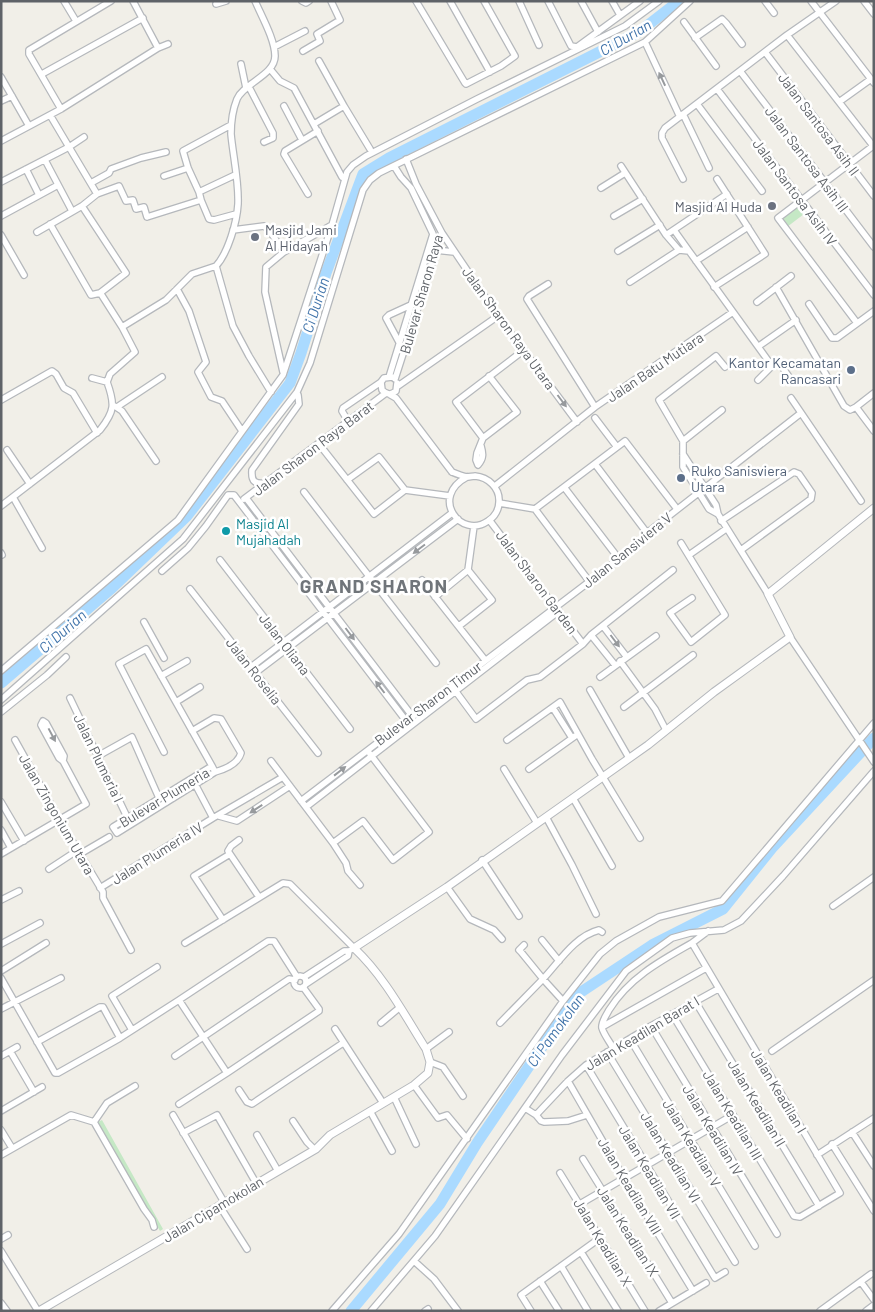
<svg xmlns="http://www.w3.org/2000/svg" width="875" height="1312" viewBox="0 0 875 1312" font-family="Barlow,sans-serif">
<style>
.green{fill:#c5e8c5}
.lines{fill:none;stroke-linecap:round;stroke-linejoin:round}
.river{stroke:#aadaff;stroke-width:11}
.minor-casing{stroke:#b5b8bc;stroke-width:8}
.tertiary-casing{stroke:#b5b8bc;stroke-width:9}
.minor{stroke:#fff;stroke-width:5.5}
.tertiary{stroke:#fff;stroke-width:7}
.oneway{fill:#979a9d}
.worship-dot{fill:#6b7280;stroke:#fff;stroke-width:2}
.service-dot{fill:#5c6f8a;stroke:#fff;stroke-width:2}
.culture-dot{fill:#0f9aa8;stroke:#fff;stroke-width:2}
.labels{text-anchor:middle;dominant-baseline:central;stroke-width:5;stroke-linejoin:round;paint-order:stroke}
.street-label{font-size:14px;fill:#5f6368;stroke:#fff}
.worship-label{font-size:14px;fill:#5b616d;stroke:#fff;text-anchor:end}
.service-label{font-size:14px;fill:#4e5e75;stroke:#fff;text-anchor:end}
.culture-label{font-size:14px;fill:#0d838f;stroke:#fff;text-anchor:start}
.water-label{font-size:15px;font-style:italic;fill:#4174aa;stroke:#fff}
.district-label{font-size:19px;font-weight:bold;letter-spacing:1px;fill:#70757a;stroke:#fff}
</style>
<rect width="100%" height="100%" fill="#f1efe8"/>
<!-- green -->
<path class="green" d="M798,205L804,214L787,227L780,218Z
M102,1120L163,1229L160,1231L98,1122Z"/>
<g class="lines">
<!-- river -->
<path class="river" d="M1,683L112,588L187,516L290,383L301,353L326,273L363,174L389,158L639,32L679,1
M351,1311L440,1204L477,1143L578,994L652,945L723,909L772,848L874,738"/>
<!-- minor casing -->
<g class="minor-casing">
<path id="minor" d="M64,1L76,21
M302,1L306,3L309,1
M416,1L465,83L466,84L501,66L515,56L484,1
M450,1L490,72
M519,1L539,45
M548,1L571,46L577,47L640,1
M581,1L598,32
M612,1L620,15
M765,1L774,13
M811,1L874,83
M864,1L874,14
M216,4L226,1
M684,22L716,66
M787,35L874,147
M695,38L722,19L726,23L742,44
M645,42L680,117
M274,47L305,31
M158,48L168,44
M303,51L320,41L317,34L340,20L331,1
M765,52L874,196
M241,64L246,88
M270,69L280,81L294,88L342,177
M740,71L874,247
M42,74L143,18
M1,77L29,126
M249,87L273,133V138L264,142
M717,89L874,295
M1,101L12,96
M839,102L871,79
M697,104L762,191
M284,106L302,140
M344,106L370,149
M61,109L29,54V50L111,1
M683,114L709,168
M314,124L344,106L319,61
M231,125L183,151L188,168L199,192L235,175
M1,141L61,109L158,48L133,1
M45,160L72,211
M621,166L666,235L679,250L689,251L772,366L758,380
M26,169L39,195
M164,176L188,168
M683,179L662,138V133L665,128L787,35L836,1
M1,182L69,147L50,115
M91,183L109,173L111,169L141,158L166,152
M601,188L625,173
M97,194L119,186L126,201L133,200L136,209L144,207L147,217L201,200L199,192
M308,194L284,154L285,151L318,131
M201,200L209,219L214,220L236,214
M82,206L126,273L100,293
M1,216L58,185
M614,216L643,199
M233,230L264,226L269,230L284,252
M674,230L689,251
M37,232L82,206L97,194L69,147L84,137
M442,233L498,316L577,422
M1,235L24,275
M666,235L727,194
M435,250L454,252
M618,251L660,225
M696,261L748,227
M216,266L233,326L249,356L271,392
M630,282L679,250
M548,284L529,296L527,299L595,407
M714,287L765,254L717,179
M776,287L844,406L850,410L856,407L874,393
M177,289L189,311L206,362L198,372L211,397L222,401L242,431
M757,302L791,276
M809,304L832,338H837L874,311
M857,323L778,218L873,146
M122,327L166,300L192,274L216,266C228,253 237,222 238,204C239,181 233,156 231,134C231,123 233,109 237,99C244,83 275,75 275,56C275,40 262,17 255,1
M400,344L386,318L389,315L413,304
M759,346L796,320
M772,366L780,364L792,381
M725,367L716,356L659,400L683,441V467L709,509L718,514L768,594
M283,372L265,292L266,267L284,252L332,225
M389,377L433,234L411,188L401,177L394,166
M392,377L384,378L381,382L382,390C387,395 391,395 396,391L397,383
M92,378L107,382
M395,379L442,233L416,184L406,159
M398,386L498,316
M389,394L396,398L452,472
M791,398L861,501
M1,400L52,371L56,374L64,388L73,393L97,433
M113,405L122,411L156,461
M117,407L162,377
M856,407L874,431
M595,418L617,447
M348,421L342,411L343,408L381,382
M483,438L456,402L524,350
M683,441L722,410
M319,444L374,514L405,490L379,457L347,480
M481,446C483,453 484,458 478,465L476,460L477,453L483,438L517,412L489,376
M7,450L30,484
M683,454L716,505L718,514
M595,464L647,533
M452,472C457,474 462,476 467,477C468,477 474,476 475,476C488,477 500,488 499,502C499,509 495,517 488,521C461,540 429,497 467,477
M266,483C255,484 251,482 252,470L299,404L298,395
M495,486L595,407L733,312
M564,487L619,559
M405,490L450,496
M304,492L436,663
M13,497L42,548
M246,498L413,717
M244,499L386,393
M499,503L535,509L589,581
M1,506L100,430C115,411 115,404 107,382L110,374L135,352L122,327L101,294L100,293L91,295L50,224
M535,509L625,441L677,509
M490,521L583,644
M721,521L794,472L799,474L812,493L811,499L741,550
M681,543L725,615L691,642L670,613L692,598
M1,553L2,555
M689,555L726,529
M220,560L350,729
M468,570L474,526
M162,571L188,548L206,526L228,495H234L410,726
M422,580L485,660
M190,589L318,753
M435,597L468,570L492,600L459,626
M144,622L164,658
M603,626L626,656
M591,635L615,665
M790,637L874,762
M620,661L655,709L666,730
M251,667L452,513
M1,671L178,520L283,375L332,225L347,172L353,165L366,156L477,99L625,26L659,1
M255,673L458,519
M161,676L187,661
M600,677L656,636
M454,689L476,719L527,680L540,677L583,644L591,635L673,570
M590,690L629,758
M70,698L128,819
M1,700L183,539L297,392L310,363L363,190L370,180L379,173L645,42L690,1
M176,702L200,687
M624,707L693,655
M553,708L572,738
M1,712L47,675L66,657
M192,731L214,718L221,719L241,753C238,764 226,769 215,772L117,833L113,827L212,766L215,772
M15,740L59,819L103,892V898L131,950
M507,740L560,702L592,759L640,838
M164,752L119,664L146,649L212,766
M98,756L132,737L159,798
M271,761L333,843L346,863L348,871L360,885
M504,769L537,823
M529,769L578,734
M194,782L213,818L283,777
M573,798L612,866
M301,801L619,559L647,537V533L801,413
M1,802L24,841
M306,807L559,611
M219,816L237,821L290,786
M546,817L572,865L596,914
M1,830L11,848
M239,840L231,846L228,851L259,897
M333,843L363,821L393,860L429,832L370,754
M1,854L86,804L63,761L59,758L41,725L43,721L46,723L64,756L63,761
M80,854L109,837
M482,860L519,916
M49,869L78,850
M447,887L470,919L494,930L502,939
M100,888L213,818
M1,900L19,891
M833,906L874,877
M223,920L194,876L230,854
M542,940L559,961
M185,943L283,883L290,884L354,948L349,951L348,956L306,984
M1,944L40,923
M1,971L46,943
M294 982a6 6 0 1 1 12 0a6 6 0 1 1-12 0Z
M304,977L344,951H349
M1,978L55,1073H58L120,1038L179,1000L227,1073L179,1104
M179,1000L268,941H274L297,977
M563,1001L543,979C559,962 575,936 599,930L602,932
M695,1001L819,1206
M1,1009L61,978
M672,1014L794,1216L800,1217L840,1193L692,943L708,931
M381,1023L399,1008
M500,1023L543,979L521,952L519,950L524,945
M651,1026L777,1234
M602,1027L706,968
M335,1029L383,1103
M132,1030L112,996L157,967
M630,1039L755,1246
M37,1042L100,1007H103L120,1038
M613,1048C610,1042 604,1035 602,1028C601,1022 606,1016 609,1010C629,978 660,961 692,943
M426,1049L449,1032
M10,1051L34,1092
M772,1051L874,980
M607,1052L735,1262
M1,1056L17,1047
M175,1056L289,979L295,980
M430,1062L443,1067L463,1096
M586,1065L715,1278L725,1272
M227,1073L319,1011V1009L303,987
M568,1081L624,1178L693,1291
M414,1085L438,1118L447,1115L467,1139
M239,1090L247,1102L252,1104L343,1043
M394,1097L416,1144
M525,1108L536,1115L568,1081L586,1065L651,1026L718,989
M1,1111L42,1087
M370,1111L392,1151
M173,1115L224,1202
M536,1115L541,1121L544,1122L568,1121L587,1115
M293,1121L307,1142L314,1149
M94,1122L107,1103L135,1086
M1,1130L12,1148
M852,1132L874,1166
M183,1133L217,1115L256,1183
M257,1135L278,1171
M832,1144L874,1211
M1,1155L71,1115L94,1122L144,1209L152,1220L154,1227
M817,1155L874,1118
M583,1159L672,1303
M560,1173L645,1311
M580,1204L733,1115
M219,1205L247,1249
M1,1239L8,1235
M1,1251L38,1311
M581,1252L618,1311
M414,1261L434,1279L458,1311
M561,1266L588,1311
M540,1281L559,1311
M861,1282L874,1300
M1,1303L7,1311
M332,1311L399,1234L563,1001L600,954L616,941L659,917L722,901L874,723
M371,1311L435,1236L562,1055L626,971L672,938L690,933L724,930L741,921L783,876L874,771
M425,1311L428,1309
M531,1311L521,1295L600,1238
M659,1311L706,1283
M820,1311L871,1274
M866,1311L874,1305"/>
</g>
<!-- tertiary casing -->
<g class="tertiary-casing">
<path id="tertiary" d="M39,1311L316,1149L330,1135L414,1085L428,1073L430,1062L426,1049C404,1014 384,976 354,948L447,887L648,745L714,692L790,637L768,594L874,508"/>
</g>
<!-- minor -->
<use href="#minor" class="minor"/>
<!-- tertiary -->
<use href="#tertiary" class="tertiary"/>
</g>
<!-- one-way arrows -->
<defs><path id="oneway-solid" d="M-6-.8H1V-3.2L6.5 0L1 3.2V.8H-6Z" transform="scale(1.25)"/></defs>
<g class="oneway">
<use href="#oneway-solid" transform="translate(662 79) rotate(-115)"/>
<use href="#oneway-solid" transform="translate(562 401) rotate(53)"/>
<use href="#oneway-solid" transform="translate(419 549) rotate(143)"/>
<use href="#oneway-solid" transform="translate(350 634) rotate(53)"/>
<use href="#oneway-solid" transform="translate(615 641) rotate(53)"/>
<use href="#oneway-solid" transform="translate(380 687) rotate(-127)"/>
<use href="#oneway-solid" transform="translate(52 735) rotate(62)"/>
<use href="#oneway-solid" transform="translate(340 771) rotate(-38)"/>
<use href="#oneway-solid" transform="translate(256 809) rotate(147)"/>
</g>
<!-- markers -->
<g class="worship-dot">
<circle cx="772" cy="206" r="5"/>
<circle cx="255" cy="237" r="5"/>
</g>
<g class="service-dot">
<circle cx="851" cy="370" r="5"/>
<circle cx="681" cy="478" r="5"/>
</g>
<circle class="culture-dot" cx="226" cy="531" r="5"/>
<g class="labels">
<!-- street labels -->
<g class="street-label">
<text transform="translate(819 124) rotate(53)">Jalan Santosa Asih II</text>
<text transform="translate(807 159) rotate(53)">Jalan Santosa Asih III</text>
<text transform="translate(795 192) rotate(53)">Jalan Santosa Asih IV</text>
<text transform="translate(421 294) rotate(-74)">Bulevar Sharon Raya</text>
<text transform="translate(509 328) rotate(54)">Jalan Sharon Raya Utara</text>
<text transform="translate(655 367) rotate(-34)">Jalan Batu Mutiara</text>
<text transform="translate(313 448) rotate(-37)">Jalan Sharon Raya Barat</text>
<text transform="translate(627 550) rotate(-39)">Jalan Sansiviera V</text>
<text transform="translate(537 582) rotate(53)">Jalan Sharon Garden</text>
<text transform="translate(285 644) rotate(52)">Jalan Oliana</text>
<text transform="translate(254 671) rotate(52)">Jalan Roselia</text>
<text transform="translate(428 703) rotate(-37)">Bulevar Sharon Timur</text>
<text transform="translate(99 758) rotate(64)">Jalan Plumeria I</text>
<text transform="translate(164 797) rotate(-31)">Bulevar Plumeria</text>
<text transform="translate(57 814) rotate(60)">Jalan Zingonium Utara</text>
<text transform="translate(157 853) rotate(-32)">Jalan Plumeria IV</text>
<text transform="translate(642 1033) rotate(-31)">Jalan Keadilan Barat I</text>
<text transform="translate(779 1091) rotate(59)">Jalan Keadilan I</text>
<text transform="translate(757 1103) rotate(59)">Jalan Keadilan II</text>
<text transform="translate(733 1115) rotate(59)">Jalan Keadilan III</text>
<text transform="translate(713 1130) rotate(59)">Jalan Keadilan IV</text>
<text transform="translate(692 1143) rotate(59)">Jalan Keadilan V</text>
<text transform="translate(671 1157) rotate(59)">Jalan Keadilan VI</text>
<text transform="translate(650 1172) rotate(59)">Jalan Keadilan VII</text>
<text transform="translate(630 1186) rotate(59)">Jalan Keadilan VIII</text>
<text transform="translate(213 1209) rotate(-31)">Jalan Cipamokolan</text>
<text transform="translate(628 1231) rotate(58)">Jalan Keadilan IX</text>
<text transform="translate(603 1242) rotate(59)">Jalan Keadilan X</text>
</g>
<!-- worship labels -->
<g class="worship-label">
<text x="762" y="206">Masjid Al Huda</text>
<text x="265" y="229" text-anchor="start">Masjid Jami<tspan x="265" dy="16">Al Hidayah</tspan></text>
</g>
<!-- service labels -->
<g class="service-label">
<text x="841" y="362">Kantor Kecamatan<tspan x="841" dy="16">Rancasari</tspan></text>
<text x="691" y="470" text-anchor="start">Ruko Sanisviera<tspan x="691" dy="16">Utara</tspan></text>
</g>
<!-- culture labels -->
<g class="culture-label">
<text x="236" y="523">Masjid Al<tspan x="236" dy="16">Mujahadah</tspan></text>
</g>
<!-- water labels -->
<g class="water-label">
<text transform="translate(625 37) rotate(-30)">Ci Durian</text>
<text transform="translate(315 305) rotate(-72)">Ci Durian</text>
<text transform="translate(62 631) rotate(-41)">Ci Durian</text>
<text transform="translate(555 1030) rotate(-54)">Ci Pamokolan</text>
</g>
<!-- district labels -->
<g class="district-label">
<text x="374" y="585">GRAND SHARON</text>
</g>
</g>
<!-- border -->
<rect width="875" height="1312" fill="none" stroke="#5f6368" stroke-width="5"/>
</svg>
